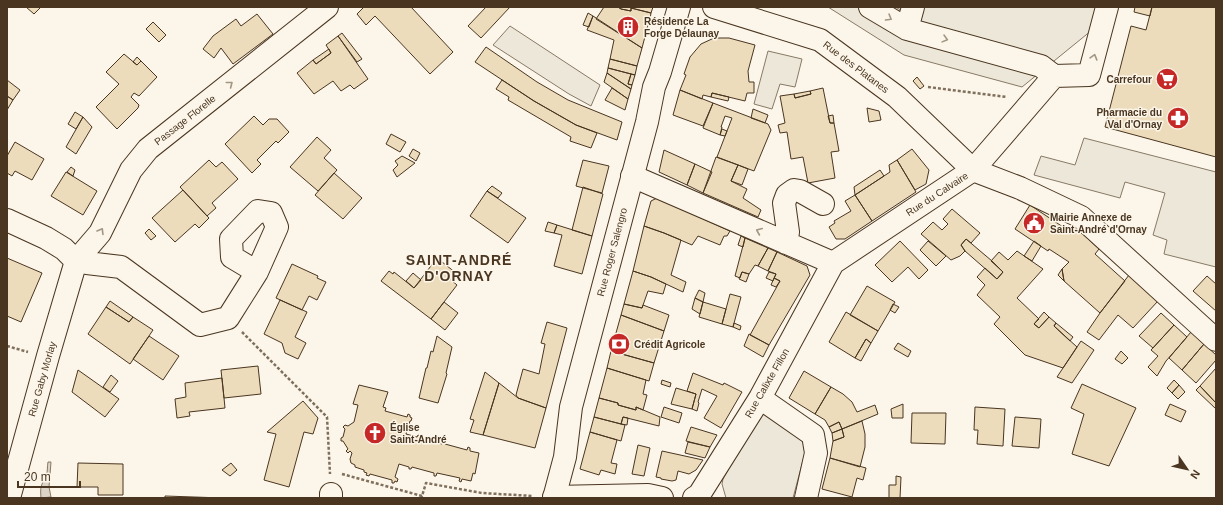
<svg xmlns="http://www.w3.org/2000/svg" width="1223" height="505" viewBox="0 0 1223 505" font-family="Arial,sans-serif">
<style>
.parking{fill:#ede7d9;stroke:#887966}
.water{fill:#dcd4c6;stroke:#887966}
.building{fill:#ecdcbc;stroke:#4a3520}
.lines{fill:none;stroke-linecap:round;stroke-linejoin:round}
.minor-casing{stroke:#4a3520;stroke-width:24}
.major-casing{stroke:#4a3520;stroke-width:24}
.path{stroke:#7f6f5c;stroke-width:2.5;stroke-dasharray:3 2;stroke-linecap:butt}
.minor{stroke:#fbf6e9;stroke-width:22}
.major{stroke:#fbf6e9;stroke-width:22}
.oneway{stroke:#a29684}
.labels{text-anchor:middle;dominant-baseline:central;stroke-width:3;stroke-linejoin:round;paint-order:stroke}
.poi-label{font-size:10px;font-weight:bold;fill:#4a3520;stroke:#fbf6e9;text-anchor:start}
.street-label{font-size:10px;fill:#4a3520;stroke:#fbf6e9}
.district-label{font-size:14px;font-weight:bold;letter-spacing:1px;fill:#4a3520;stroke:#fbf6e9}
</style>
<rect width="100%" height="100%" fill="#fbf6e9"/>
<!-- parking -->
<path class="parking" d="M828,7H895L920,19L923,7H1102L1097,26L1022,87L904,55Z
M510,26L600,85L591,106L569,94L493,45Z
M768,51L802,59L795,87L780,84L772,109L754,104Z
M1084,138L1216,172V267L1164,254L1167,240L1153,235L1165,193L1125,182L1120,198L1034,175L1041,156L1075,165Z
M766,413L804,437L807,445L793,498H726L722,484L723,479L757,417Z"/>
<!-- water -->
<path class="water" d="M48,462H51L49,487L51,497L41,498C40,486 41,486 46,476C48,472 47,466 48,462Z"/>
<!-- building -->
<path class="building" d="M26,7H41L34,14Z
M364,7H411L453,52L430,74L375,16L366,25L357,14Z
M486,7H510L481,38L468,26Z
M604,7H618L621,9L631,11V8L651,13L650,19L647,18L644,21L648,25L642,48L596,19Z
M618,7H653L651,13L631,8V11L621,9Z
M1135,7H1152L1150,16L1134,12Z
M1152,7H1216V157L1105,127L1131,26L1146,30Z
M588,13L593,16L589,27L583,25Z
M257,14L273,34L233,64L221,48L214,58L203,49L213,36L236,19L241,26Z
M593,16L642,48L637,66L610,59L614,40L587,30Z
M153,22L166,35L159,42L146,29Z
M342,33L362,59L357,62L338,36Z
M338,36L368,79L354,89L350,85L341,91L333,81L314,94L297,73L313,60L316,64L331,53L326,45Z
M714,38H729L755,45L748,71L749,82H754V93H747L745,101L712,93L711,97L703,95L702,99L680,90L686,75L684,74L690,57L701,44Z
M486,47L537,82L568,100L622,122L617,140L576,125L534,101L475,62Z
M329,49L331,53L316,64L313,60Z
M124,54L137,65L141,61L157,77L139,96L134,93L131,97L139,105L138,108L117,129L96,107L119,84L106,72Z
M137,57L141,61L137,65L133,62Z
M610,59L637,66L635,75L608,68Z
M608,68L631,74L628,84L632,85L631,89L607,73Z
M607,73L631,89L628,99L604,82Z
M631,74L635,75L632,85L628,84Z
M917,77L924,86L920,89L913,81Z
M7,80L20,90L13,100L7,96Z
M502,80L534,101L576,125L597,133L591,148L570,141L571,137L508,100L509,97L496,89Z
M612,88L628,99L625,110L605,100Z
M823,88L830,123H834L839,151L831,152L835,178L808,183L803,157L791,159L787,132L780,133L778,125L785,123L780,96L794,94L795,98L811,94L810,91Z
M680,90L713,103L703,126L673,115Z
M810,91L811,94L795,98L794,94Z
M712,93L729,97L728,101L711,97Z
M7,96L13,100L7,110Z
M713,103L768,124L771,130L754,171L717,157L732,118L725,116L721,127H722L720,135L703,128Z
M867,108L879,111L881,120L869,122Z
M753,109L768,115L765,123L751,118Z
M75,112L83,117L76,129L68,124Z
M833,115L834,123H830L828,116Z
M254,116L263,125L269,119H277L289,132L278,143L276,141L257,160L261,164L252,173L225,144Z
M83,117L92,127L76,154L66,147Z
M722,129L727,131L725,136L720,135Z
M391,134L406,142L400,152L386,144Z
M317,137L331,150L324,158L337,170L318,191L290,167Z
M15,142L44,159L32,180L15,171L12,176L7,173V156Z
M413,149L420,153L416,161L409,156Z
M912,149L929,170L926,184L915,190L897,160Z
M664,150L695,164L687,185L659,172Z
M402,156L415,163L397,177L393,170L398,165L395,161Z
M716,157L738,165L731,181L747,189L743,198L761,210L758,217L703,193Z
M209,160L216,167L222,162L238,179L212,203L216,208L207,216L180,187Z
M583,160L609,166L602,193L576,186Z
M897,160L916,192L872,221L855,195L890,172L889,165Z
M695,164L712,172L703,193L687,185Z
M738,165L748,169L742,185L731,181Z
M71,167L75,170L73,176L67,172Z
M880,170L884,176L855,195L854,187Z
M66,172L97,191L83,215L51,196Z
M334,173L362,198L343,219L315,195Z
M492,186L502,193L498,198L487,191Z
M583,187L603,194L592,236L572,230Z
M183,190L209,218L199,228L195,224L175,242L152,218Z
M487,191L526,218L508,243L470,216Z
M855,195L872,221L845,239H836L829,227L835,223L834,221L851,211L845,201Z
M657,198L730,231L727,236H724L720,245L698,236L692,245L664,233L644,226L651,201Z
M1030,205L1063,227V230L1071,234L1076,228L1099,249L1095,254L1125,281L1100,313L1064,281L1062,269L1069,262L1049,249L1048,251L1015,229Z
M952,209L980,233L971,243L966,239L961,245L965,251L960,256L951,260L921,234L933,222L942,230L948,224L943,219Z
M548,222L557,225L554,233L545,231Z
M557,225L592,236L582,274L554,266L562,235L554,233Z
M644,226L664,233L681,240L671,275L686,282L683,292L651,277L633,271Z
M149,229L156,236L151,240L145,233Z
M741,236L745,238L743,247L738,245Z
M745,238L768,248L758,266L755,265L749,274L742,272L740,278L735,276Z
M966,239L992,261L1003,272L997,279L965,251L961,245Z
M900,241L928,270L919,279L908,267L892,282L875,265Z
M928,241L946,256L936,266L920,250Z
M1034,241L1041,246L1032,261L1024,256Z
M768,248L777,252L768,271L758,266Z
M1017,251L1043,269L1017,298L1039,319L1034,324L1039,328L1049,317L1056,323L1054,326L1077,347L1063,368L1025,355L994,324L1000,317L977,295L985,285L977,277L985,268L997,279L1003,272L991,261L999,252L1008,260Z
M777,252L807,266L810,275L769,345L750,335L780,281L774,278L776,274L768,271Z
M7,258L42,273L21,322L7,316Z
M437,258L456,273L451,280L457,285L431,319L381,281L389,271L393,274L394,272L414,288Z
M292,264L318,276L317,278L326,282L317,300L309,296L302,310L276,298Z
M1062,269L1064,281L1058,275Z
M633,271L651,277L666,284L663,294L648,291L642,308L624,304Z
M742,272L749,274L746,282L739,279Z
M769,272L776,274L773,281L766,278Z
M413,273L421,280L414,288L406,281Z
M1129,275L1158,301L1133,328L1118,315L1099,340L1087,332L1100,313Z
M1207,276L1216,284V311L1193,291Z
M774,278L780,281L776,287L771,285Z
M867,286L895,302L878,331L850,315Z
M699,290L705,293L703,302L695,298Z
M730,294L741,297L733,327L722,324Z
M695,298L703,302L700,314L692,309Z
M280,300L307,312L295,337L306,343L298,359L285,353L282,343L264,334Z
M110,301L133,317L129,322L106,307Z
M444,302L458,313L445,330L431,319Z
M703,302L726,309L722,324L699,317Z
M624,304L642,308L643,305L669,315L664,331L621,315Z
M893,304L899,307L895,313L890,310Z
M106,307L129,322L133,317L153,330L130,364L88,334Z
M846,312L878,331L871,343L866,339L855,358L829,342Z
M1044,312L1049,317L1039,328L1034,324Z
M1161,313L1174,325L1153,348L1139,336Z
M621,315L664,331L654,363L611,351Z
M547,322L567,328L546,408L518,398L516,395L523,369L539,374L545,344L541,343Z
M734,323L741,326L740,330L733,327Z
M1056,323L1073,337L1070,341L1054,326Z
M1174,325L1187,337L1166,361L1157,376L1148,367L1158,356L1151,350Z
M1191,332L1204,344L1182,370L1169,358Z
M749,334L769,345L763,357L744,346Z
M149,336L179,356L163,380L133,359Z
M437,336L452,347L446,373L447,374L438,403L419,398L426,368H427L431,351L433,352Z
M866,339L871,343L861,361L855,358Z
M1081,341L1094,350L1072,383L1057,377Z
M898,343L911,351L908,357L894,349Z
M1204,344L1216,355V360L1196,383L1182,370Z
M611,351L654,363L649,381L607,368Z
M1121,351L1128,358L1122,364L1115,359Z
M258,366L261,394L224,398L221,370Z
M607,368L646,380L643,394L647,395L643,410L636,407V410L618,405V403L599,398Z
M1216,368V403L1200,386Z
M78,370L119,399L105,417L72,392Z
M804,371L831,387L815,414L789,398Z
M485,372L499,383L483,435L470,432L474,420L470,419Z
M693,373L723,385L724,383L742,392L721,428L704,418L717,396L702,389L698,402L699,403L697,411L692,409L696,394L687,391Z
M111,375L118,381L110,392L103,387Z
M222,378L225,408L189,412L190,416L177,418L175,399L186,397L185,383Z
M662,380L671,383L670,387L661,384Z
M1174,380L1179,385L1172,393L1167,388Z
M499,383L518,398L546,408L535,448L483,435Z
M1082,384L1136,408L1109,466L1072,454L1084,414L1071,408Z
M359,385L388,392L383,407L386,408L385,411L407,417L408,414L410,415V417L412,418L411,421H410L406,434L417,437L418,435L420,436L419,438L442,444L443,441L445,442V444L467,450L468,447L470,448V451L479,453L475,474L473,473L471,481L462,479L461,482L459,481L460,478L437,473L436,476H434V473L412,467L411,469H409V467L399,464L395,477L398,479L397,482L395,481L394,483H392V480L370,474L369,476L366,475L367,473L364,472V470L355,467V465L351,463L350,459L352,453L350,451L348,453L346,451L348,449L343,441H341V438L343,437L345,429L343,427L345,425L348,426L354,422L358,405L353,404Z
M1179,385L1185,392L1178,399L1172,393Z
M1200,386L1216,403V409L1196,390Z
M831,387L843,394L852,402L857,412L875,405L878,414L842,429L839,422L829,427L825,420L815,414Z
M676,388L696,394L692,409L671,404Z
M599,398L618,403V405L636,410V407L660,417L659,426L623,417L621,424L594,417Z
M303,401L318,418L313,434L304,432L289,487L264,480L276,434L267,432Z
M903,404V418H892L891,409Z
M1170,404L1186,411L1181,422L1165,415Z
M664,407L682,413L679,423L661,417Z
M975,407L1005,409L1003,446L977,444L978,430H974Z
M912,413H946L945,444L911,443Z
M594,417L625,425L621,441L590,432Z
M623,417L628,418L627,425L621,424Z
M1015,417L1041,419L1039,448L1012,446Z
M862,421L865,434V447L860,467L830,458L833,441L844,437L842,429Z
M839,422L842,429L832,433L829,427Z
M691,427L717,435L710,447L686,441Z
M842,429L844,437L833,441L832,433Z
M590,432L617,440L611,463L617,464L615,474L601,470L599,475L580,469Z
M688,442L710,447L705,458L685,453Z
M638,445L650,448L644,476L632,474Z
M662,451L703,460L696,470L689,474L678,471L676,480L672,481L661,479V478L656,477Z
M830,458L866,468L863,480L857,478L852,497L822,489Z
M78,463L123,464V495H98V487H77Z
M231,463L237,470L230,476L222,470Z
M896,476L901,477L900,498H889V485H896Z
M165,496L223,498H165Z"/>
<g class="lines">
<!-- minor casing -->
<g class="minor-casing">
<path id="minor" d="M714,7L820,40L897,97L973,170L1020,188L1081,217L1216,340
M870,7L907,29L1041,66L1054,76L1089,75L1107,7
M907,29L913,7
M632,176L833,263
M7,220L46,238L64,249L76,261
M786,243L788,232L784,203L787,195L794,190L800,191L823,204
M76,261L87,263L121,267L200,325L228,318L257,272L277,227L271,213L258,211L231,239L232,257L257,272
M760,398L813,435L816,453L806,498
M331,494V498
M554,497L648,495L662,498
M9,498L48,356L76,261L100,233L131,170L148,149L327,7
M694,498L699,495L760,398L833,263L973,170L1054,76"/>
</g>
<!-- major casing -->
<g class="major-casing">
<path id="major" d="M554,498L565,457L571,407L647,122L654,87L660,72L679,7"/>
</g>
<!-- path -->
<path class="path" d="M928,87L1007,97
M242,332L327,417L330,474
M7,346L28,352
M342,474L422,496L426,483L482,493L533,496"/>
<!-- minor -->
<use href="#minor" class="minor"/>
<!-- major -->
<use href="#major" class="major"/>
</g>
<!-- one-way arrows -->
<defs><path id="oneway-chevron" d="M-2-3.5L2.5 0L-2 3.5" fill="none" stroke-width="1.6" stroke-linecap="round" stroke-linejoin="round"/></defs>
<g class="oneway">
<use href="#oneway-chevron" transform="translate(889 18) rotate(30)"/>
<use href="#oneway-chevron" transform="translate(945 39) rotate(15)"/>
<use href="#oneway-chevron" transform="translate(1094 57) rotate(-74)"/>
<use href="#oneway-chevron" transform="translate(230 84) rotate(-38)"/>
<use href="#oneway-chevron" transform="translate(101 231) rotate(-59)"/>
<use href="#oneway-chevron" transform="translate(759 231) rotate(-157)"/>
</g>
<!-- icons -->
<defs>
<g id="building-disc" transform="scale(1.15)"><circle r="9.5" fill="#c62828" stroke="#fbf6e9"/><path d="M-4-6H4V6H1V3H-1V6H-4ZM-2.5-4.3h1.7v1.8h-1.7ZM.8-4.3h1.7v1.8H.8ZM-2.5-1h1.7V.8h-1.7ZM.8-1h1.7V.8H.8Z" fill="#fff"/></g>
<g id="supermarket-disc" transform="scale(1.15)"><circle r="9.5" fill="#c62828" stroke="#fbf6e9"/><path d="M-6-5.5h2.5l.6 2H6L4.5 2H-2.5L-4.4-4H-6ZM-1.5 3.2a1.3 1.3 0 1 0 .1 0ZM3 3.2a1.3 1.3 0 1 0 .1 0Z" fill="#fff"/></g>
<g id="pharmacy-disc" transform="scale(1.15)"><circle r="9.5" fill="#c62828" stroke="#fbf6e9"/><path d="M-2-6h4v4h4v4h-4v4h-4v-4h-4v-4h4Z" fill="#fff"/></g>
<g id="civic-disc" transform="scale(1.15)"><circle r="9.5" fill="#c62828" stroke="#fbf6e9"/><path d="M-.6-6.5H3V-4.5H.6V-3L4-1V1h2V6H-6V1h2V-1L-.6-3ZM-1.2 2.5V6h2.4V2.5Z" fill="#fff"/></g>
<g id="bank-disc" transform="scale(1.15)"><circle r="9.5" fill="#c62828" stroke="#fbf6e9"/><path d="M-6-4H6V4H-6ZM0-2.3a2.3 2.3 0 1 0 0 4.6a2.3 2.3 0 1 0 0-4.6Z" fill="#fff"/></g>
<g id="church-disc" transform="scale(1.15)"><circle r="9.5" fill="#c62828" stroke="#fbf6e9"/><path d="M-1.2-6h2.4v3.5h3.3v2.4h-3.3V6h-2.4V-.1h-3.3v-2.4h3.3Z" fill="#fff"/></g>
</defs>
<g fill-rule="evenodd">
<use href="#building-disc" x="628" y="27"/>
<use href="#supermarket-disc" x="1167" y="79"/>
<use href="#pharmacy-disc" x="1178" y="118"/>
<use href="#civic-disc" x="1034" y="223"/>
<use href="#bank-disc" x="619" y="344"/>
<use href="#church-disc" x="375" y="433"/>
</g>
<g class="labels">
<!-- poi labels -->
<g class="poi-label">
<text x="644" y="21">Résidence La<tspan x="644" dy="12">Forge Delaunay</tspan></text>
<text x="1152" y="79" text-anchor="end">Carrefour</text>
<text x="1162" y="112" text-anchor="end">Pharmacie du<tspan x="1162" dy="12">Val d'Ornay</tspan></text>
<text x="1050" y="217">Mairie Annexe de<tspan x="1050" dy="12">Saint-André d'Ornay</tspan></text>
<text x="634" y="344">Crédit Agricole</text>
<text x="390" y="427">Église<tspan x="390" dy="12">Saint-André</tspan></text>
</g>
<!-- street labels -->
<g class="street-label">
<text transform="translate(856 67) rotate(37)">Rue des Platanes</text>
<text transform="translate(185 120) rotate(-38)">Passage Florelle</text>
<text transform="translate(937 194) rotate(-33)">Rue du Calvaire</text>
<text transform="translate(612 252) rotate(-75)">Rue Roger Salengro</text>
<text transform="translate(42 379) rotate(-74)">Rue Gaby Morlay</text>
<text transform="translate(767 383) rotate(-60)">Rue Calixte Fillon</text>
</g>
<!-- district labels -->
<g class="district-label">
<text x="459" y="260">SAINT-ANDRÉ<tspan x="459" dy="16">D'ORNAY</tspan></text>
</g>
</g>
<!-- border -->
<rect width="1223" height="505" fill="none" stroke="#4a3520" stroke-width="16"/>
<!-- north arrow -->
<g transform="translate(1187 469) rotate(124)" stroke="#fbf6e9" stroke-width="3" paint-order="stroke">
<path d="M0-3L7 15L0 10L-7 15Z" fill="#4a3520"/>
<text y="-6" font-size="11" font-weight="bold" text-anchor="middle" fill="#4a3520">N</text>
</g>
<!-- scale -->
<path d="M18 481v6h62v-6" fill="none" stroke="#4a3520" stroke-width="2"/>
<text x="24" y="481" font-size="12" fill="#4a3520" stroke="#fbf6e9" stroke-width="3" paint-order="stroke">20 m</text>
</svg>
